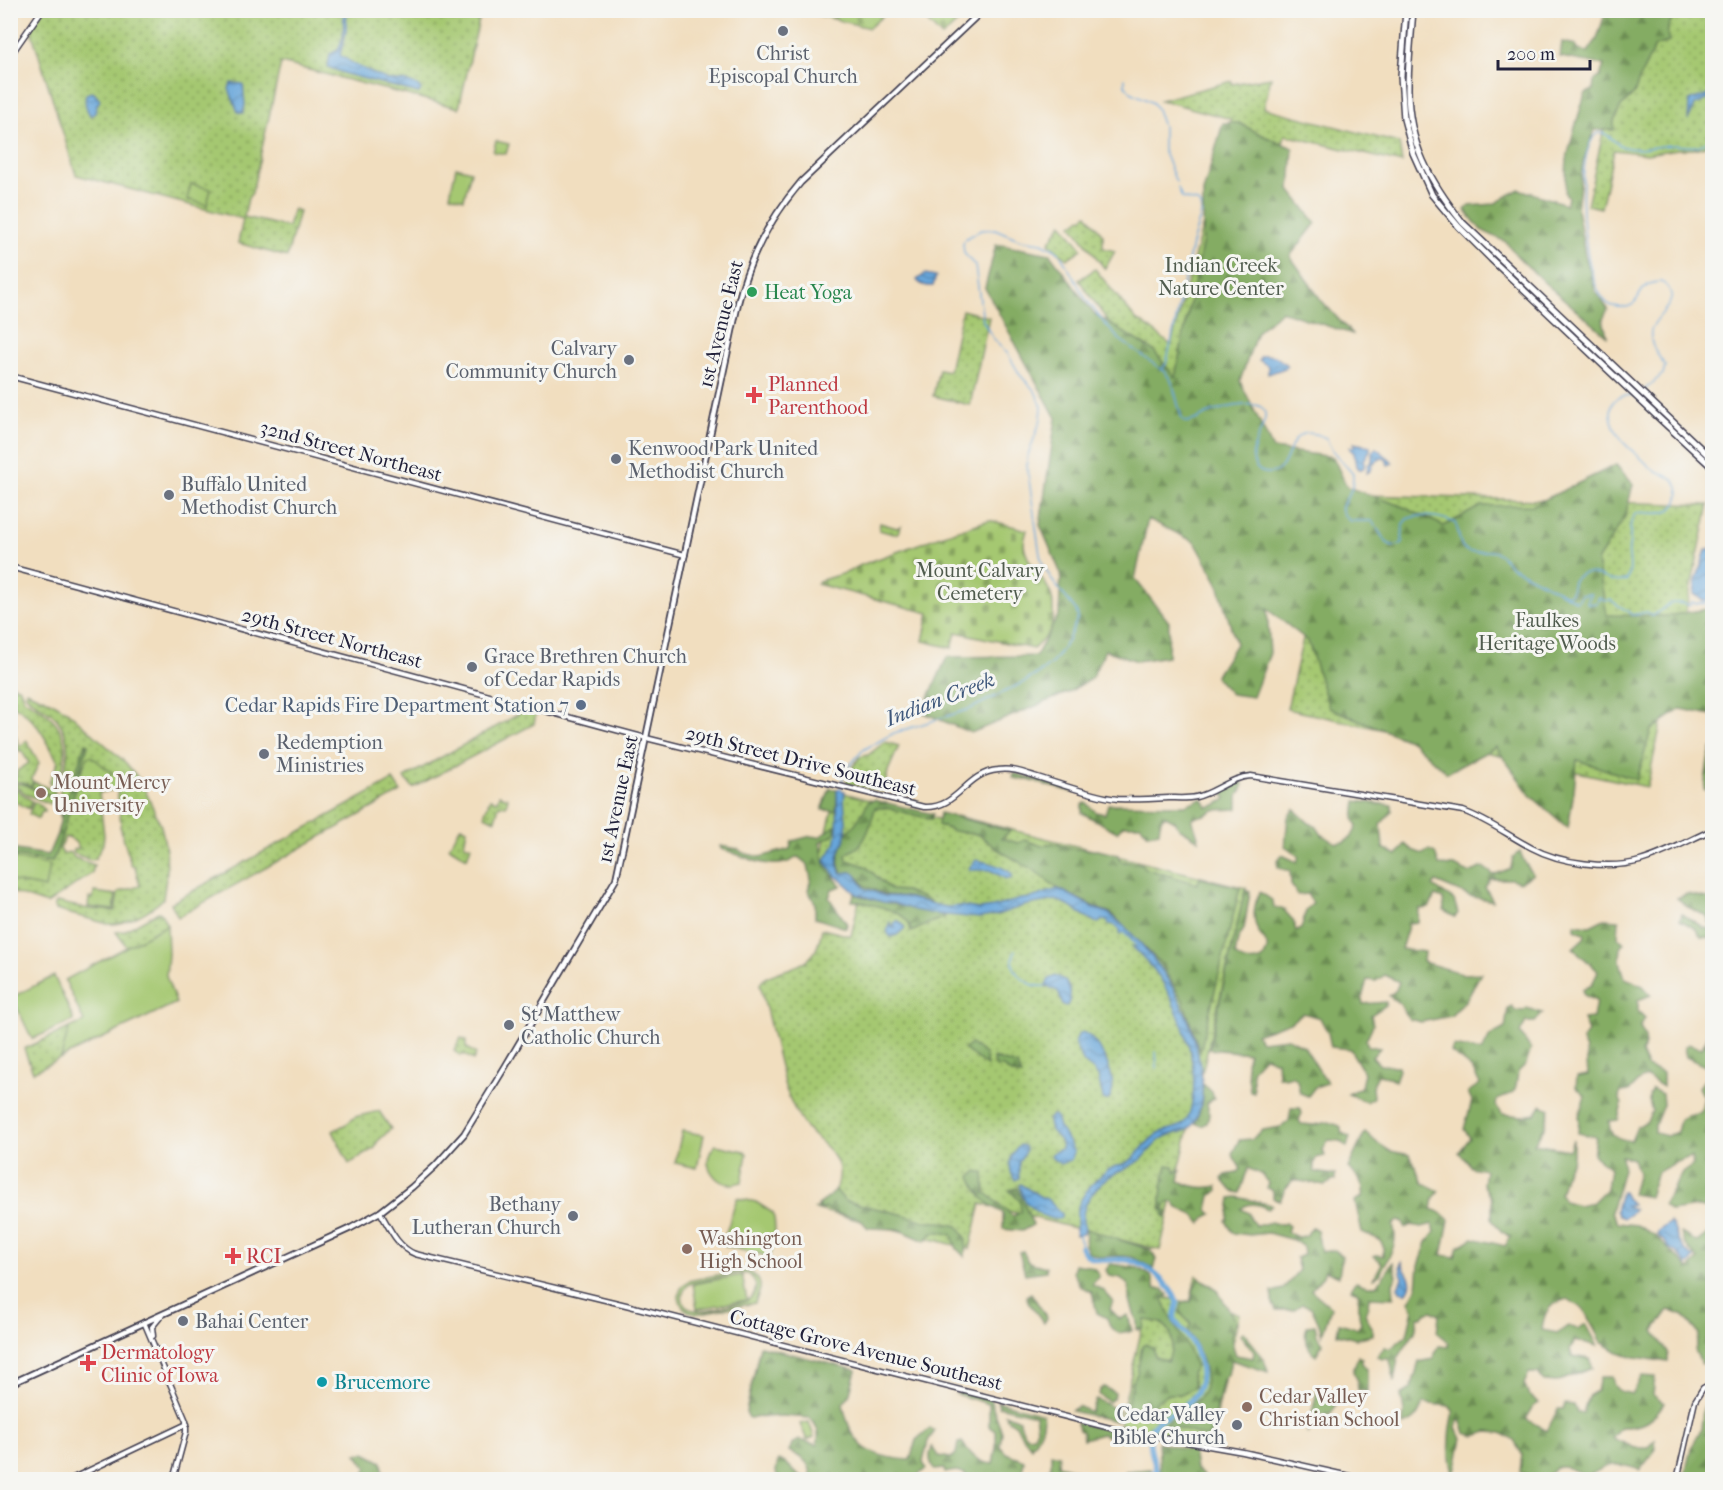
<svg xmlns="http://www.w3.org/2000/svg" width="1723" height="1490" viewBox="0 0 1723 1490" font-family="'IM FELL French Canon',serif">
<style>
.grass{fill:url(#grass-dots);stroke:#647556;stroke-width:1.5}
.forest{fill:url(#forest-firs);stroke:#53674f;stroke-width:1.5}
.cemetery{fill:url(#cemetery-stones);stroke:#647556;stroke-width:1.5}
.garden{fill:#a5c871;stroke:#647556;stroke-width:1.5;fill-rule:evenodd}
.water{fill:url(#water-waves);stroke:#44648a;stroke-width:1.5}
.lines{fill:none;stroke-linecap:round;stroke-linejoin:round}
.stream{stroke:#67a6da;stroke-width:1.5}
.river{stroke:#67a6da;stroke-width:5}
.secondary-casing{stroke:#413e4f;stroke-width:7}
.primary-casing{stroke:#413e4f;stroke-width:8}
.highway-casing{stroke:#413e4f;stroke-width:8}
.secondary{stroke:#fff;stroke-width:4}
.primary{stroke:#fff;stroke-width:4.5}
.highway{stroke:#fff;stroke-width:5}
.worship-dot{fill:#6b7280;stroke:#f6f6f2;stroke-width:2}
.leisure-dot{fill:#2e9e5b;stroke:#f6f6f2;stroke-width:2}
.health-dot{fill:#e0444e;stroke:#f6f6f2;stroke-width:2}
.service-dot{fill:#5c6f8a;stroke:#f6f6f2;stroke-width:2}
.education-dot{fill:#8d6e63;stroke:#f6f6f2;stroke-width:2}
.culture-dot{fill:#0f9aa8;stroke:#f6f6f2;stroke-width:2}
.labels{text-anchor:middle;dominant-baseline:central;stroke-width:6;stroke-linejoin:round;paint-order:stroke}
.worship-label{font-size:20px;fill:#5b616d;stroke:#f6f6f2;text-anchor:start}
.park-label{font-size:20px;fill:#505c4e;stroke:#f6f6f2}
.leisure-label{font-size:20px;fill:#27864d;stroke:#f6f6f2;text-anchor:start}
.street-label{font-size:20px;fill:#22223b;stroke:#f6f6f2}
.health-label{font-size:20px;fill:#be3a42;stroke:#f6f6f2;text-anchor:start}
.service-label{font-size:20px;fill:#4e5e75;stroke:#f6f6f2;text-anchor:end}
.education-label{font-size:20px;fill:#785e54;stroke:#f6f6f2;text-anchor:start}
.culture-label{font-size:20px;fill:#0d838f;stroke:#f6f6f2;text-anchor:start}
.water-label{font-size:21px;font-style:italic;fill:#3e577b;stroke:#f6f6f2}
</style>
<defs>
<pattern id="grass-dots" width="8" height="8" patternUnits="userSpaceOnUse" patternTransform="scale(1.5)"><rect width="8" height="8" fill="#a5c871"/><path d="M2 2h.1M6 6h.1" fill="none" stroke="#86a25e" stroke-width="1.8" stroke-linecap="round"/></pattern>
<pattern id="forest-firs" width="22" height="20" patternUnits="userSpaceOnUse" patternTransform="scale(1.5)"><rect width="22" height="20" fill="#84ac63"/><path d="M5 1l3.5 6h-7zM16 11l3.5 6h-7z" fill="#6c8c53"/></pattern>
<pattern id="cemetery-stones" width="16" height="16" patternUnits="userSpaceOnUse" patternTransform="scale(1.5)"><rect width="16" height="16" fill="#a5c871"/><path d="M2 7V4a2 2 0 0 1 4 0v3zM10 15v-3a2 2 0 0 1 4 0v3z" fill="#86a25e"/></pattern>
<pattern id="water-waves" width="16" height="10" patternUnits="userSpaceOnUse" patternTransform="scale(1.5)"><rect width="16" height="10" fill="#67a6da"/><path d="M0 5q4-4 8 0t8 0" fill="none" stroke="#5487b2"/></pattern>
</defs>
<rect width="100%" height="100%" fill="#f6f6f2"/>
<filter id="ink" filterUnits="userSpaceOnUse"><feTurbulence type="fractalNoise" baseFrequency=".0167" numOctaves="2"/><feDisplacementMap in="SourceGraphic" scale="12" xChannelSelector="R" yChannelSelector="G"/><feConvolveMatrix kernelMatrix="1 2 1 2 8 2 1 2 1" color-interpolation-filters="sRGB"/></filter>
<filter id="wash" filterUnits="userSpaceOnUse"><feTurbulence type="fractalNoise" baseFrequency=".008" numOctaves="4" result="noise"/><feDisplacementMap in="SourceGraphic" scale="24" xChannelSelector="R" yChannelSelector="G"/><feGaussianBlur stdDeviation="1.35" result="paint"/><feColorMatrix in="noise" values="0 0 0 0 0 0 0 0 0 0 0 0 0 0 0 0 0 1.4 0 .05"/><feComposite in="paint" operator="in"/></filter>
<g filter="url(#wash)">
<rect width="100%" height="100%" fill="#f1debf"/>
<!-- grass -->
<path class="grass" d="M43,10L87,11L100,14L101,10L481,11L459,108L281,63L252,193L248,198L244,217L288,227L293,209L299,211L287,257L238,243L243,219L76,175L31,30Z
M1658,11H1712V144L1694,149H1678L1647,154L1614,150L1601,208L1587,205L1627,24Z
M1271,77L1264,108L1399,143L1402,163L1285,135L1246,310L1209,420L1118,336L1079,280L1095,269L1137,321L1143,323L1171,345L1231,119L1160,100L1232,81V84Z
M1087,214L1103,235V248L1115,251L1105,269L1072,225Z
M1062,223L1082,249L1067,259L1049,243Z
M962,310L989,317L970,405L933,396L939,369L949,371Z
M1331,494L1709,505L1647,787L1287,709L1304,634Z
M880,523L897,528L901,526L898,533L893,534L879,530Z
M11,684L20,688L24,699C32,705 41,708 48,715C71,734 67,762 56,786L49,784V782L58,762C45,737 37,719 12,704L13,701L11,696Z
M26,691L52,702L66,710L126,763L142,783L161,826L163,834L166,851L167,871L163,899C152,910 124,926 108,924L56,910L54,906L57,902L89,909L115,911L118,892L140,886L135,866L131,865L120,826L121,823L117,789L99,793L104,835L103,844L95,859L90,860L73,853V850L79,848C76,841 72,839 65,837L60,849L63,854L69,852L75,858L94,865L92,873L47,904L11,892L10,857L12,855L52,862L59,845L88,744L86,743L60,817V809H58C58,777 80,750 57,719C48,708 32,705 25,693Z
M526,710L536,714L534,724L413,788L404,778Z
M13,721L16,723L13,731L19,744L11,750V724Z
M27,741L39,763L31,780L33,781L31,786L21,782L11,781V777L13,778L17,776V771L29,763L21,750L19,751L17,748Z
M885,742L899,746L888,771L884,792L846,783L851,769L860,757L868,755Z
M393,780L401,792L178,917L171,903Z
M34,782L55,791V797L31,787Z
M12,784H23L55,799V800L50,804L28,795Z
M10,788L17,790L32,801L29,809L11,800Z
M837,791L881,803V805L954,823L956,816L1246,888L1160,1250L981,1204L970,1249L815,1209C836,1200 847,1175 833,1155C825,1144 812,1136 804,1125C795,1113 790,1100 785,1087L760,984C767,970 802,971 814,953C819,946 820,937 822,929L851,936L863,883L817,872Z
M499,795L508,798L506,806L499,805L495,820L484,815L490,799L497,801Z
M34,802L38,803L45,810V812H42L38,819L29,814Z
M461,826L467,829L464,844L471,846L467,858L449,847Z
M158,912L161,913L167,925L127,947L116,932L124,931Z
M69,1028L61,1058L33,1072L24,1049Z
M461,1038L466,1040V1047L476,1054L473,1060L463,1054L461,1056L454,1051Z
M379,1111L391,1129L377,1142L375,1148L349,1164L333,1131L348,1123L355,1117Z
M1196,1275L1217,1289L1226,1309L1239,1314L1211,1441L1119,1425L1150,1294L1190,1303Z"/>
<!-- forest -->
<path class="forest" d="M1606,11H1644L1645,13L1653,11H1685C1672,16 1664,27 1669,42L1655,46L1640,77L1634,94L1621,107L1614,121V130H1595L1583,162L1577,209L1585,255L1596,292L1608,309L1603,319L1607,336L1546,284L1517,256L1506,242L1481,230L1465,210L1469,206L1494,204L1519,189L1566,204L1568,197L1565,193C1566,182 1566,170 1567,159C1571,137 1579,115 1585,94L1593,90L1594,81L1600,77L1604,65L1560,57L1562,42L1576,45L1577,50L1588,52L1597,39Z
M1223,123H1239L1264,136L1293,148L1290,190L1316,223L1290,256L1321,300L1352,334L1281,311L1257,332L1240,381L1273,449L1333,457L1347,487L1399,505L1444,526L1481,506L1533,505L1616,465L1633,484L1625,517L1597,561L1607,615L1667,616L1712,608V715L1681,709L1651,730L1637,780L1577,760L1574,791L1568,828L1530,795L1496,747L1447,773L1411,741L1329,708L1308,641L1267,609L1270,653L1253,697L1231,694L1215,677L1236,644L1217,581L1195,542L1148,519L1135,579L1169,622L1168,656L1137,661L1105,650L1092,678L1067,693L971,733L922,712L947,657L1036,656L1059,614L1061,574L1040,525L1056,418L985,288L996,244L1050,254L1094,314L1154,351L1175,377L1203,240V192Z
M86,743L88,744L59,845L52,862L12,855L10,849L48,855L57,834L65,802Z
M1712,747V793L1704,789L1708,760Z
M1014,773L1072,790V792L1028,780L1013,778Z
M1242,779L1243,787L1238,796V809L1214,810L1205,815L1192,818L1199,840L1179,828L1175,821L1164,815L1160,824L1159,832L1148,834L1141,825H1123L1117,832L1082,813V805L1086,803L1096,812L1105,814L1108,804L1186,805L1202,798L1207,807L1216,805L1226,799L1222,789Z
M830,788L838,790L836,811L822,810Z
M874,800L933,814L931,819L887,808H875C872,820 868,837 859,846C855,850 850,851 846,855L847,860L865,866L891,890L906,891L930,901V903L907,897L886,895L865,886L859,878L851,872L844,873C832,864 843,845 846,833C856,825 863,813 868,802Z
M1356,801L1392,805V811L1381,824L1383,848L1397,855L1405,844L1412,850L1423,854L1429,850L1435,853L1439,865L1454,866L1469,873L1483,867L1494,875L1511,868L1513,857L1520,852L1525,863L1533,874L1520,882L1511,879H1491L1485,887L1493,901L1469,896L1436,882L1433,886L1454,900L1458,913L1455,917L1444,911L1443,899L1435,896L1429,908L1419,909L1418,922L1409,923L1401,949L1424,952L1423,962L1464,974L1481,973L1466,1000L1451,1016L1421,1022L1409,1019L1400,1004L1389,996L1396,990L1399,982L1385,975L1376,981L1367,980L1362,998L1363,1004L1386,1002V1005L1371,1015L1373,1025L1366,1040L1368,1046L1380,1048L1372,1057L1380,1065L1398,1066L1399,1070L1395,1081L1389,1077L1378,1075L1372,1087L1373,1098L1366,1102L1348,1094L1361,1087L1364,1073L1350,1049L1331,1047L1328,1033L1320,1018L1303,1013L1291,1022L1256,1034L1261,1041L1288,1038L1304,1046L1327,1083L1315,1087L1308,1096L1300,1093L1297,1080L1292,1076L1285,1078L1278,1076L1277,1061L1265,1056L1252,1070L1254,1092L1250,1091L1246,1062L1249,1053L1209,1049L1245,890L1250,892L1244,929L1238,939L1235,955C1244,963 1251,963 1263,959C1265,955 1268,950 1267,945C1266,941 1261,937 1259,933C1252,921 1253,905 1260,892L1273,901L1274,908H1282L1293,920L1296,931L1301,929L1306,911L1313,903L1307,894L1298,895L1291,885L1290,871L1278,868L1277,861L1282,855L1297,862L1299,856L1285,846L1288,817L1294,809L1309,823L1316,826L1322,835L1336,843L1344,842L1351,838L1357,827L1354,819Z
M940,813L1010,831L1002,838L1018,843L1025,840L1042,846L1052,843L1076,849L1098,850L1118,855L1120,861C1128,863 1134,862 1142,864L1144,868L1197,884L1200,878L1240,887L1200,1052L1183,1000L1159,962L1111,913L1099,909L1057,888L1035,871L995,848L980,835L953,831L938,825Z
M835,826C837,837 828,837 820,842L825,865L841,886L832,889L829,898L847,924L846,928L815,918V903L808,890L811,879L808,865L798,857C794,859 789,862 785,863C764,869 741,854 721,849L720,846L738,849L743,853L760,857L790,849L792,841L811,836L819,837Z
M854,894L864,897L945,916L944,918C932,921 923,927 911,932C910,928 910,925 908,922C900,910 866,902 852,901Z
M1687,894L1712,899V927L1706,916L1688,907L1677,898Z
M1682,914L1704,928L1712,929V938L1701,937L1696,929L1680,920Z
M1604,919L1619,920L1618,937L1624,943L1621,945L1620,962L1625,978L1642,985L1651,995L1638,1000V1011L1645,1018L1640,1027C1646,1037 1648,1042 1641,1053L1647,1067L1663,1073V1087L1647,1077L1641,1079L1629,1091L1621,1092L1619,1097L1622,1104L1618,1120L1609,1121C1610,1137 1616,1138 1631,1141L1637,1127L1647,1121L1652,1111C1649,1102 1647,1097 1652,1089L1662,1094L1663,1105L1655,1125V1133L1667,1136L1677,1132L1680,1120L1687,1115L1701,1112L1704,1097L1699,1087L1707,1076V1067L1686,1057L1684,1048L1688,1044L1701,1048C1708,1039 1709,1033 1706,1022L1712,1023V1210L1699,1207L1670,1211L1663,1205L1682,1173L1693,1165L1691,1157C1678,1160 1669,1167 1657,1172L1649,1197L1632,1194L1638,1173L1633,1159L1621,1156L1623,1169L1611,1212L1617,1223L1637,1225L1654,1235L1689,1269L1698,1260L1684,1243L1681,1233L1697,1242L1706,1235L1712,1234V1339L1710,1348L1712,1357L1709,1362L1701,1364L1695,1350L1699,1334L1684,1316L1669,1310L1654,1331L1668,1352V1362L1623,1355L1601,1342L1584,1310L1568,1299C1549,1303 1544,1311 1542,1330L1557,1333L1568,1326L1578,1329L1586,1324L1598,1346L1575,1340L1570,1350L1572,1356L1589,1359L1593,1368L1556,1382L1544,1381L1538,1373H1529L1524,1384L1528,1394L1539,1403L1534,1406L1526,1419L1547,1431L1558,1409H1563L1565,1404L1574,1405L1577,1412L1583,1413L1588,1396L1597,1391L1600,1377H1612C1615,1392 1619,1391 1632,1394L1642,1376L1655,1377L1653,1395L1664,1403C1653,1420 1643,1428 1621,1427L1612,1438L1635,1448H1647L1655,1440L1656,1449L1640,1470C1618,1462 1608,1463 1589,1476C1574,1472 1572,1466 1556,1467L1546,1479H1535L1520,1472L1522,1454L1514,1441L1502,1433L1487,1432L1475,1436L1465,1433L1460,1420L1458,1421L1456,1428L1462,1438L1454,1476C1447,1455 1449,1433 1454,1412L1449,1406L1423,1403C1418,1416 1417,1420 1403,1425L1404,1411L1401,1395L1411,1389L1419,1362L1432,1359L1439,1346L1448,1347V1342L1437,1333L1439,1315L1432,1311L1427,1312L1422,1317H1418L1415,1332L1398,1358L1394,1382L1391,1363L1388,1359H1382L1377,1356L1385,1347L1390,1349L1407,1335L1413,1309L1409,1301L1417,1287L1419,1265L1427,1242L1435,1232L1433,1224L1422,1227L1411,1225L1405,1228L1403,1222L1398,1221L1393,1225C1400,1246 1387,1257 1380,1275L1374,1278L1382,1263L1374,1256L1376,1255L1383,1256V1246L1380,1240L1362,1232L1355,1201L1363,1197C1365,1184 1358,1176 1348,1168L1365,1132L1375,1141L1390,1151L1410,1155L1423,1183L1439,1191L1434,1198L1432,1209L1440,1212L1449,1220L1442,1255L1455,1257L1458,1247L1473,1238L1505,1246L1511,1237L1501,1231L1492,1220V1199L1483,1184L1485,1170L1471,1167L1459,1152L1470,1138L1464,1129L1472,1101L1468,1092L1480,1084L1472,1069L1451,1052L1453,1046L1482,1051L1490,1036L1505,1028L1508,1008L1512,1006L1515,1010L1523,1011L1527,1008L1543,1013L1535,1022H1526L1520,1033L1531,1049L1526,1064L1518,1072C1516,1092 1516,1093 1497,1100L1496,1106L1502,1114L1523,1116L1535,1114L1541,1105L1550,1109L1545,1126L1534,1144L1569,1150L1573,1140V1159L1567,1169L1560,1194L1564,1201L1578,1205L1593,1202L1607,1188L1610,1168L1593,1155L1596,1137L1578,1133L1579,1116L1585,1096L1576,1087L1577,1077L1588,1075L1586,1050L1582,1041L1588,1032L1583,1019L1593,1018L1596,1001L1584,995L1582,990L1592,985L1598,971L1573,948L1585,937L1584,933L1575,929V924L1590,926Z
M971,1044L985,1054L987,1066L964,1049Z
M993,1058L1017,1065L1021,1076L1009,1072L1003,1067H996Z
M1203,1084L1212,1092L1214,1099L1207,1103L1209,1114L1207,1123L1202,1126L1195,1123L1201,1107Z
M1291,1108H1300L1302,1113L1299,1120L1301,1124L1314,1125L1329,1122L1340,1126L1342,1133L1350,1137L1347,1147L1340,1141L1328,1140L1323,1150L1325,1156L1316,1158L1314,1163V1172L1335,1175V1180L1325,1185L1293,1180L1285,1189L1280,1201L1273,1198V1191L1267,1188L1268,1183L1262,1175L1248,1168L1240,1193L1232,1191L1222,1179L1226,1175L1237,1173L1241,1169L1232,1154L1239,1140L1252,1139L1263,1130L1281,1127L1289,1121Z
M1167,1165L1174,1166L1176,1172L1181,1170L1179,1181C1191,1187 1204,1189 1217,1186L1218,1190L1211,1196L1208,1210L1212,1214L1206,1217L1201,1224L1194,1215L1176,1207L1174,1202L1167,1203L1164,1209L1167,1212L1165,1217C1156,1204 1164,1180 1167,1165Z
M977,1171L984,1173L985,1192L1013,1216L1021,1212L1020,1201L1009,1190L1017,1188L1033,1225L1022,1231L1003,1229V1213C986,1205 978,1194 971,1177Z
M835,1189L845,1201L901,1214L928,1222H941L958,1226L966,1238L965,1257L957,1249L952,1235C938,1231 935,1229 925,1241L898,1229L868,1228L859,1218L839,1214L825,1208L820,1210L818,1205L828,1198Z
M1237,1197L1272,1205L1268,1209C1259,1204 1249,1201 1241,1209L1249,1213L1251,1220L1256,1226L1271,1222L1281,1225L1285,1223L1289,1226L1287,1232L1297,1237L1306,1236L1312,1227L1317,1230L1321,1252L1335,1250L1342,1256L1339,1276L1325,1270L1323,1276L1311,1290L1331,1307L1322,1335L1319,1324L1311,1307L1302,1304L1293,1310H1276L1272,1302V1292L1283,1289L1299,1270L1296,1258L1304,1255L1303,1247L1293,1240L1268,1233L1250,1235L1233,1233L1226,1221L1228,1219L1231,1198Z
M1086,1229L1151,1250L1157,1259L1154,1269L1132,1257L1122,1256L1101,1257L1089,1253L1085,1245Z
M1023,1251L1028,1262L1046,1267V1271L1025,1274L1019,1252Z
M1393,1262L1397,1276L1393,1283L1394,1298L1369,1297L1368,1306L1365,1314L1372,1328V1335L1356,1339L1337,1334L1339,1323L1357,1328L1361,1323C1357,1313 1360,1302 1358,1292L1351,1289L1354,1283L1356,1282C1382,1294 1380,1277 1393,1262Z
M1075,1264C1085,1266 1096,1265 1099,1276L1092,1285L1103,1290L1113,1301L1110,1309L1120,1319L1128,1315L1132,1331L1118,1333L1111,1328L1107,1318L1097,1313L1092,1292L1080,1286L1073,1272Z
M1110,1264L1138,1268L1151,1276L1155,1289H1163L1168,1295L1163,1299C1172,1325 1187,1342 1196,1367L1191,1373L1195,1387L1181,1394H1168L1158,1400L1146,1413L1134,1416L1127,1412V1405L1133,1380L1137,1374L1142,1346L1146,1344L1154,1349L1155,1357L1168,1361C1173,1347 1176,1330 1160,1323C1155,1321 1150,1321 1145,1320L1144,1328L1137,1330V1322L1129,1298V1286L1121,1278L1109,1276L1106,1270Z
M1199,1278L1217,1290L1236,1322C1228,1333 1232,1343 1236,1355L1253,1358L1254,1352L1240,1335L1243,1332C1253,1344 1265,1357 1268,1372L1231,1360L1228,1375L1223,1380L1210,1438L1164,1424C1176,1415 1193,1407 1202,1394C1213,1377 1196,1346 1188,1331L1191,1324L1180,1313L1182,1303L1191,1302L1194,1288Z
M1031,1293L1047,1318L1044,1323L1029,1303L1026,1296Z
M1315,1325L1317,1335L1323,1343L1316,1355C1307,1349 1303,1336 1307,1326Z
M760,1346L856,1370L849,1396L843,1404C851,1447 868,1457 910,1460L916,1440L930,1428L935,1431L928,1441L923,1462L926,1469L912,1479H778L776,1472L778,1460L787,1464L800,1477L810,1479C813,1463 802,1458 789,1451L793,1443L800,1440L817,1445C820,1433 818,1427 810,1418L782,1416L749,1418L746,1412Z
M1358,1356L1362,1359V1363L1367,1369V1392L1358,1390L1357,1379L1353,1372Z
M1104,1387L1115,1393L1113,1398L1109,1402L1099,1395L1100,1390Z
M1318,1387L1329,1389L1336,1405L1330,1416L1316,1414L1313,1424L1307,1434Z
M1712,1391V1479H1684L1691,1448L1701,1429L1703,1409L1708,1394Z
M960,1392L990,1399L1002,1432L1000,1446L1006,1453L1024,1460L1021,1479H970C962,1470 956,1470 945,1473L944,1469L934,1470C930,1462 928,1456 932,1447L938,1456L951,1458L956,1454L958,1443L962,1442C970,1454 978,1463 993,1464L996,1447V1431L989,1426V1404L956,1394Z
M1096,1399L1119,1411L1116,1421L1071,1411L1078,1406L1090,1412Z
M997,1401L1043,1414C1046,1427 1038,1437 1031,1447L1020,1433L1016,1425L1007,1419L1005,1414L1019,1420L1024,1433L1027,1436L1034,1435L1037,1428L1035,1415L999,1406Z
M1077,1423L1111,1431L1109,1437L1102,1434L1083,1439L1082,1432L1079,1430Z
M1158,1442L1193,1451L1196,1469L1207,1479H1166L1160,1471Z
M365,1453L382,1462L384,1479H361L367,1468L357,1454Z
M1051,1453L1059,1455L1058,1465L1076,1470L1086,1479H1040L1043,1472L1051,1467Z
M1150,1469L1154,1479H1121L1126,1471Z"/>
<!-- cemetery -->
<path class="cemetery" d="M802,11H888L869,28Z
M917,11H970L942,37Z
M989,520L1027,530C1026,534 1024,540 1024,544C1025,561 1042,576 1049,590C1053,597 1053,605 1053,613C1053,632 1046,637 1033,649L956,632L952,648L923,641L929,613L817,584L819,581L848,572L861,565L938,537Z"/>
<!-- garden -->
<path class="garden" d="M496,141L509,144L506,154L493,152Z
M456,167L471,171L464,199L450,195Z
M191,184L211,189L207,205L187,199Z
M91,756L112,773C99,787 94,789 77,780L88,757Z
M11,858L49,865L45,888L11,881Z
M94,892L116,895L114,910L88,907L89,898L93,899Z
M167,925L168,954L166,976L176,1003L61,1058L69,1028L84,1022L65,980Z
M54,976L73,1018V1021L32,1039L12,997Z
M682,1131L704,1135L697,1168L675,1163Z
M716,1145L744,1151L747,1154L742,1182C738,1183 735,1184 732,1184C717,1185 703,1167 710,1153C711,1150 714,1147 716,1145Z
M737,1198L756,1202L773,1213C777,1229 775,1242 770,1257L726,1246L723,1242Z
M741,1270C751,1271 761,1277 760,1289C759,1294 756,1299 755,1303L695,1314C678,1309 673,1292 688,1281ZM739,1273L748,1274C759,1282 758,1295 746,1301C735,1304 704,1313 694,1310C689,1309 685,1306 683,1301C681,1294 684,1289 689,1284Z
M742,1275L747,1300L697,1309L693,1284Z
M809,1422L814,1437L807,1440L800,1424Z"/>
<!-- water -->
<path class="water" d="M344,11H347L346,32L340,55C354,65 369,72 386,79C397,83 409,78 421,89L419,93L346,74L328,67L330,54L338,50L343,37Z
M231,83L243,84L245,105L243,113L238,112L229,89Z
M91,92L94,93L100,100L96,107L95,113L91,116C86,111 84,101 86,94Z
M1712,94V98L1695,105L1688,120L1689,102L1693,99Z
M925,274L936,276L933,286C928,287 920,285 917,280Z
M1264,355L1275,356L1288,366L1285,368L1268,374V366L1259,360L1260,357Z
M1353,443L1370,446V450L1364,460V467L1362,469H1359L1357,466L1354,453L1350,449V447H1354L1355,444Z
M1376,448L1390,459L1393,463L1388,465L1386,459L1382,458L1373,463L1371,470L1367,473L1368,465L1372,461V452Z
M1712,548V600L1703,601L1694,594L1696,581L1706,550Z
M837,789L845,791C842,805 848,820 846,834C843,848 831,861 842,873L851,872L855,874L864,888L885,896L904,897L946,907L961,906L979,909L993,907L1021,899L1031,898L1058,889C1070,894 1082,902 1094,908C1099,911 1106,911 1111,915C1117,921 1125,926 1131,933C1166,969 1190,1009 1199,1059C1203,1077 1204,1096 1198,1114C1189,1138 1179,1129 1163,1138C1154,1144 1150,1151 1144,1157C1136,1165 1124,1168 1116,1173C1098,1182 1076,1208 1085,1228L1083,1234L1076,1235C1074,1228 1075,1228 1077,1222C1078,1218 1076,1214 1077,1209C1082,1194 1095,1179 1108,1170C1116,1165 1126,1165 1133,1158C1141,1150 1149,1139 1159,1133C1167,1128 1178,1130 1184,1123C1189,1118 1191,1109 1192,1102C1200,1061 1181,1016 1162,981C1154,967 1142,957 1132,946L1138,947L1128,934L1124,932L1120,934V930L1113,925L1109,924L1107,921L1102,920L1099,923L1095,922L1062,902L1055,900L1023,906L997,915L980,918L935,914L914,910L893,903L883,902L857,894L835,875L825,861C827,853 833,851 835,844C839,832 837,803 837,789Z
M976,860C987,862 1003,866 1012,874V878L1006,879L990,870H970L969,868Z
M897,920L902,923L905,928L897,935L891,937C886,933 887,927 890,922L891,927L895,928L893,925Z
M1055,976C1069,979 1074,995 1067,1006L1063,1005L1058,991L1046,986L1049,979Z
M1082,1032C1098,1036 1123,1085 1108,1100H1105L1103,1098L1098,1076L1093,1070L1084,1063L1077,1049L1075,1043L1078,1035Z
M1052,1115L1056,1116L1059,1128L1062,1131L1074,1152L1071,1160L1060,1164L1051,1157L1052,1153L1061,1149C1064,1136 1048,1136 1048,1120Z
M1020,1145L1024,1146L1026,1150L1019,1161V1178L1015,1180C1007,1168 1009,1154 1020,1145Z
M1020,1184L1041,1197L1047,1199L1061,1213V1218C1050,1222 1035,1212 1027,1203C1023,1199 1021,1191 1019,1186Z
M1621,1191H1623L1626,1198L1632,1204L1626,1206L1634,1209L1629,1215L1624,1218L1619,1216L1616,1211Z
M1670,1222C1675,1227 1674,1230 1677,1237C1680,1245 1687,1253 1694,1258L1690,1264L1687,1265L1676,1252L1668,1247L1666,1243L1657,1235L1659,1231Z
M1402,1261C1403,1274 1418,1279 1406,1293L1401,1291L1398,1287L1402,1278L1400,1266Z"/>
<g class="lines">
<!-- stream -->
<path class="stream" d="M1125,79V85L1131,92L1153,103L1157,109L1163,127V150L1176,182
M1162,369L1166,364L1171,343L1192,244L1201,214V206L1197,202L1182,198L1178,188
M1643,391L1663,374L1665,366C1658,354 1649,346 1651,331C1654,314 1687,301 1662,282C1657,282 1653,282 1648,285C1634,294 1641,312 1613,306C1582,299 1571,154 1597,134C1605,128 1615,145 1624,147C1640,152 1657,145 1674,145C1682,145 1689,147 1697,146C1702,145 1708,140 1712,137
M1566,595L1576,601L1579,599L1581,595L1591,594L1587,602L1588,604L1597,603L1599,597L1605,601L1611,600C1617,606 1625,608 1632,615L1647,612L1652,616C1669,607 1666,599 1690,605L1692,602L1697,604L1699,603L1705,604L1706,601
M840,791L844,772L863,750L894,733L970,709L1026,681L1042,671L1053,662L1067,642L1078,617L1076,610L1054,583L1043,565L1040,555L1027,466V458L1041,419L1042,407L1035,391L1020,375L1008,354L993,338L983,321L975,266L964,253L963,244L965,239L981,230L995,229L1021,240L1042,243L1059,252L1086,299L1105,324L1119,339L1165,372L1172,382L1182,419L1186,422C1194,422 1200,417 1207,414C1219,409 1251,400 1261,407C1277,419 1241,449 1257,468C1259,471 1264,473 1269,473C1297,473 1280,417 1326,438L1332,450L1353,474C1353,480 1353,485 1351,490C1345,505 1334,506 1350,521H1372C1381,530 1384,552 1402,544L1403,524L1407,519C1420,513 1443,517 1455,523C1459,530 1458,539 1462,546C1473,563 1492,536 1510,566L1566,595L1571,593C1572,589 1572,583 1574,580C1590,561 1607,588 1627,580C1631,571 1630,566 1629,556C1628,551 1629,546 1630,541C1631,530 1628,523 1636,513C1646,511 1659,516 1668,511C1678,506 1682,492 1676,483C1672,476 1660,474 1653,469C1649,467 1646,463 1643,460C1627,446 1618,441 1612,420C1610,411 1609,400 1620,397C1624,395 1629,396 1633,395
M1122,931L1138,947
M1015,950C1013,956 1012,964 1015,970C1020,980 1035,988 1045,986
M1156,1052L1157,1068
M1079,1234L1081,1247
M1045,1480L1048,1478L1052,1480
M1125,1480L1131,1472L1139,1476L1156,1470"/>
<!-- river -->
<path class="river" d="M1081,1247C1092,1268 1109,1257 1128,1260C1149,1264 1169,1284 1178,1302C1177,1307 1173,1315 1175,1320C1177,1325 1183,1330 1187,1335C1195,1347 1204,1368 1200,1383C1194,1411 1156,1415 1151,1429C1147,1442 1155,1468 1160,1480"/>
</g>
</g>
<g filter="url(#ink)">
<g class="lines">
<!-- secondary casing -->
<g class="secondary-casing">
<path id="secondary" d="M10,56L42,10
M10,376L685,555
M10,567L646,738L924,807C958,809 965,773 998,770C1011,768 1022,772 1034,776C1058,783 1094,797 1118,799C1135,800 1152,799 1169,798C1177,798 1187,799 1196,797C1215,793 1231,777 1251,776L1463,811C1488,820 1509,836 1532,848C1560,863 1609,870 1640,861C1665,854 1689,840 1712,830
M380,1212C389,1227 397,1247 415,1254L626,1305L1118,1430L1243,1452L1367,1480
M144,1322L186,1421V1432L173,1480
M153,1336L152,1327L162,1315
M69,1480L187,1424
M1677,1480L1695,1401L1703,1388L1712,1383"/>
</g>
<!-- primary casing -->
<g class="primary-casing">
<path id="primary" d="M10,1384L351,1228L380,1212L412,1187L435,1166L464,1134L505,1067L616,879L738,303C749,257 771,217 801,182L983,10"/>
</g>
<!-- highway casing -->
<g class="highway-casing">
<path id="highway" d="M1406,10L1401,76L1404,119L1413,153L1432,195L1459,227L1491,259L1660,419L1712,467
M1413,10C1411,37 1408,63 1408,89C1408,143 1430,182 1463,223L1712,459"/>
</g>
<!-- secondary -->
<use href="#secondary" class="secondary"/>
<!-- primary -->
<use href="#primary" class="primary"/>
<!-- highway -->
<use href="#highway" class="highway"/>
</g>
</g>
<!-- markers -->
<g class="worship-dot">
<circle cx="783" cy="31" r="6"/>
<circle cx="629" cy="360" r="6"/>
<circle cx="616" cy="459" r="6"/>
<circle cx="169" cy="495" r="6"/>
<circle cx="472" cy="667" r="6"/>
<circle cx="264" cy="754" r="6"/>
<circle cx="509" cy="1025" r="6"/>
<circle cx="573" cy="1216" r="6"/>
<circle cx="183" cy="1321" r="6"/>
<circle cx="1237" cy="1425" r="6"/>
</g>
<circle class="leisure-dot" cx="752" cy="292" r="6"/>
<g class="health-dot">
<path d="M751 386h6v6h6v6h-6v6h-6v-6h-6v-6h6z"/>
<path d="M230 1247h6v6h6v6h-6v6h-6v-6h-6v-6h6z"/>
<path d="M85 1354h6v6h6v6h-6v6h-6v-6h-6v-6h6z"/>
</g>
<circle class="service-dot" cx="581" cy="705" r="6"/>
<g class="education-dot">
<circle cx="41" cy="793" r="6"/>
<circle cx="687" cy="1249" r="6"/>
<circle cx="1247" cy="1407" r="6"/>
</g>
<circle class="culture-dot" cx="322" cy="1382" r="6"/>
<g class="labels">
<!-- worship labels -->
<g class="worship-label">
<text x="783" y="53" text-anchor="middle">Christ<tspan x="783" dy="23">Episcopal Church</tspan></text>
<text x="617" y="348" text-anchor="end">Calvary<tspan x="617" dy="23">Community Church</tspan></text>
<text x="628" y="448">Kenwood Park United<tspan x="628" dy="23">Methodist Church</tspan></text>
<text x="181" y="484">Buffalo United<tspan x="181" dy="23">Methodist Church</tspan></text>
<text x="484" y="656">Grace Brethren Church<tspan x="484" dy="23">of Cedar Rapids</tspan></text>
<text x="276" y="742">Redemption<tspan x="276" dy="23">Ministries</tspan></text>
<text x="521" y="1014">St Matthew<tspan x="521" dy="23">Catholic Church</tspan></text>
<text x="561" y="1204" text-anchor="end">Bethany<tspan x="561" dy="23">Lutheran Church</tspan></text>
<text x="195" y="1321">Bahai Center</text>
<text x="1225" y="1414" text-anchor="end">Cedar Valley<tspan x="1225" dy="23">Bible Church</tspan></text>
</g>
<!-- park labels -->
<g class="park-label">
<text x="1221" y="265">Indian Creek<tspan x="1221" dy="23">Nature Center</tspan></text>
<text x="980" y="570">Mount Calvary<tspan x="980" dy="23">Cemetery</tspan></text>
<text x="1547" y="620">Faulkes<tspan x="1547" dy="23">Heritage Woods</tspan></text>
</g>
<!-- leisure labels -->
<g class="leisure-label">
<text x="764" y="292">Heat Yoga</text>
</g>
<!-- street labels -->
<g class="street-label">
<text transform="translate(721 324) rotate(-76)">1st Avenue East</text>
<text transform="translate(351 451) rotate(15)">32nd Street Northeast</text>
<text transform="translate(332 638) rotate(15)">29th Street Northeast</text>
<text transform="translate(801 761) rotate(14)">29th Street Drive Southeast</text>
<text transform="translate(618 799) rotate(-78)">1st Avenue East</text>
<text transform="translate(866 1350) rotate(14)">Cottage Grove Avenue Southeast</text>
</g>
<!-- health labels -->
<g class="health-label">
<text x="768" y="384">Planned<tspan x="768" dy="23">Parenthood</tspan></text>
<text x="246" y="1256">RCI</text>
<text x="101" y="1352">Dermatology<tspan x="101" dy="23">Clinic of Iowa</tspan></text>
</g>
<!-- service labels -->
<g class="service-label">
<text x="569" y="705">Cedar Rapids Fire Department Station 7</text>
</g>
<!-- education labels -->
<g class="education-label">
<text x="53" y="782">Mount Mercy<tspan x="53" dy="23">University</tspan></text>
<text x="699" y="1238">Washington<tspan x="699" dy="23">High School</tspan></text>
<text x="1259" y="1396">Cedar Valley<tspan x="1259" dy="23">Christian School</tspan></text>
</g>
<!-- culture labels -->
<g class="culture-label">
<text x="334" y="1382">Brucemore</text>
</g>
<!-- water labels -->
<g class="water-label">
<text transform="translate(940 699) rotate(-21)">Indian Creek</text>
</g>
</g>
<!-- margin -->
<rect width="1723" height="1490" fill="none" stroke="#f6f6f2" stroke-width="36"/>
<!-- scale -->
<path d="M1498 60v9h92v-9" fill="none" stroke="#22223b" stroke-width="3"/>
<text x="1507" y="60" font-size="18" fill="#22223b" stroke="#f6f6f2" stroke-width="4.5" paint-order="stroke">200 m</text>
</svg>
